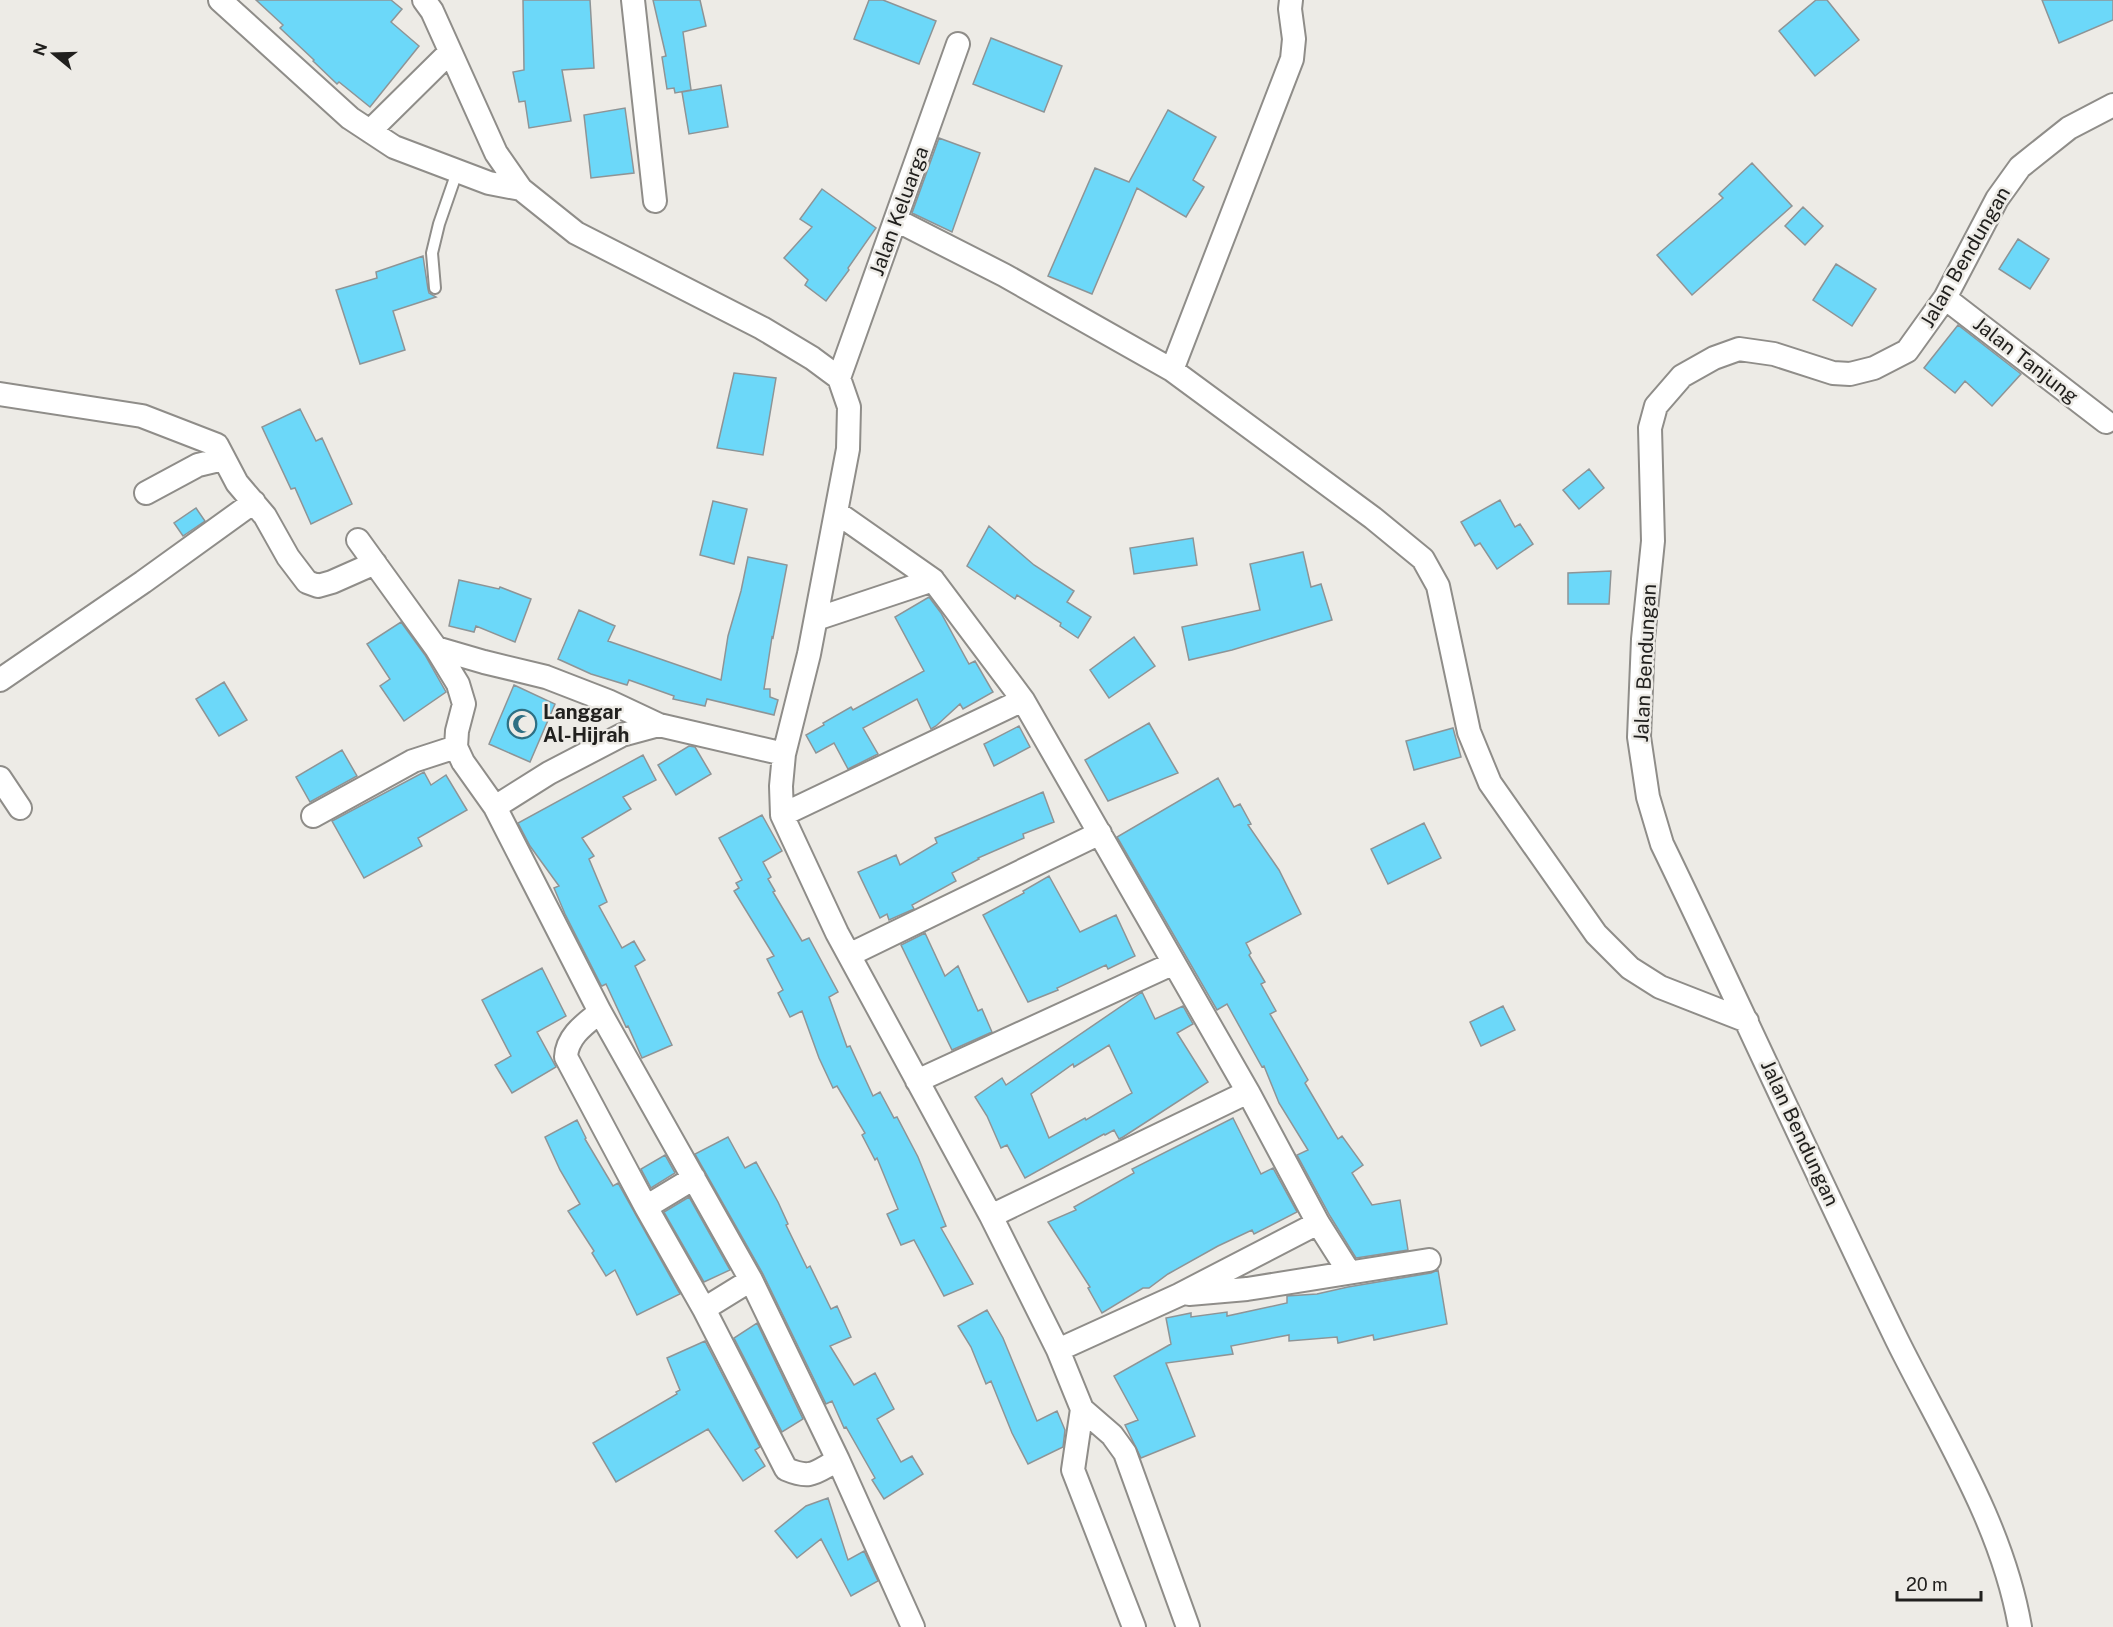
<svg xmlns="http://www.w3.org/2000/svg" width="2113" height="1627" viewBox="0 0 2113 1627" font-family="'Public Sans',sans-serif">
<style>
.building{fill:#6cd8f9;stroke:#8e9496;stroke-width:1.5;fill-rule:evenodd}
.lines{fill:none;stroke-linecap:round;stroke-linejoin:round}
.lane-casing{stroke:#8f8d89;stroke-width:14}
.street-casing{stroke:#8f8d89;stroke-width:26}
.lane{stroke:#fff;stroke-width:10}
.street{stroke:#fff;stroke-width:22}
.labels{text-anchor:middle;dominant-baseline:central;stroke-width:5;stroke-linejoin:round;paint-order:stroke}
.street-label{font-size:20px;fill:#21201e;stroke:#edebe6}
.poi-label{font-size:20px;font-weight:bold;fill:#21201e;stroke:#edebe6;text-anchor:start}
</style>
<rect width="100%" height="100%" fill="#edebe6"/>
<!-- building -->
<path class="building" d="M256,0H391L402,9L391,22L419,46L370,107L339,82L337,84L313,61L314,60L280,28L283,25Z
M523,0H590L594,68L562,70L571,121L529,128L525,101L519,102L513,72L524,70Z
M653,0H700L706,26L683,32L691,90L675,93L674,88L667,89L662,57L666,56Z
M869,0H883L936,21L919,64L854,39Z
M1816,0H1827L1859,40L1815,76L1779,31Z
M2042,0H2113V20L2059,43Z
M991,38L1062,66L1044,112L973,84Z
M721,85L728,127L689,134L682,92Z
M625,108L634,173L591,178L584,115Z
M1168,110L1216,137L1193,180L1204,187L1186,217L1137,188L1092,294L1048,276L1095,168L1129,182Z
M939,138L980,153L952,232L912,213Z
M1752,163L1792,206L1692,295L1657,255L1723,198L1719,194Z
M822,189L876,228L848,268L849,270L826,301L805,285L808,280L784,258L812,227L800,219Z
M1803,207L1823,226L1805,245L1785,226Z
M2018,239L2049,259L2030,289L1999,269Z
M423,256L428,289L429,293L436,297L393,311L405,350L360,364L336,290L377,278L376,272Z
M1836,264L1876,289L1852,326L1813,300Z
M1958,325L2021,374L1992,406L1965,381L1955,393L1924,368Z
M734,373L776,378L763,455L717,448Z
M300,409L316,441L322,438L352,504L311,524L295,488L291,489L262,427Z
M1589,469L1604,488L1579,509L1563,490Z
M1500,500L1515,527L1520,524L1533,544L1497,569L1480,543L1475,546L1461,522Z
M713,501L747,509L734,564L700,555Z
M196,508L205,521L183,536L174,523Z
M989,526L1034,565L1074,591L1067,602L1091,617L1078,638L1060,626L1061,623L1017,595L1015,599L967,566Z
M1193,538L1197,565L1134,574L1130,548Z
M1303,552L1311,587L1321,584L1332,620L1232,650L1189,660L1182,627L1260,610L1250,564Z
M748,557L787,565L773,638L772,637L764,689H770V697L778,700L774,715L707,699L705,706L673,699L674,696L629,680L627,685L591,674L558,659L579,610L615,626L608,641L721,680L728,636L741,591Z
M1611,571L1609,604H1568V573Z
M459,580L499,589L500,587L531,599L515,642L476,626L474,632L449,626Z
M929,597L941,613L969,664L975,661L993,692L963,709L960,704L936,726L931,729L917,699L863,728L878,754L848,769L834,743L816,753L806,735L824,725L823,723L851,707L853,710L924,671L895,617Z
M401,622L425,655L446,692L404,721L380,686L390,679L367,644Z
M1134,637L1155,666L1109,698L1090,670Z
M224,682L247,720L219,736L196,699Z
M514,685L555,704L530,762L489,744Z
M1149,723L1178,773L1108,801L1085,760Z
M1019,726L1030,747L994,766L984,744Z
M1453,728L1461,757L1414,770L1406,741Z
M689,746L695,747L711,774L676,795L658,765Z
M342,750L357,776L310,802L296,777Z
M643,755L656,780L623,797L631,809L582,838L594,856L589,859L607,902L599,906L622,948L634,941L645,960L635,966L672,1045L642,1058L628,1026L626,1027L606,984L602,986L601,985L565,914L554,888L559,886L530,846L518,823Z
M424,772L431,785L446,775L467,810L418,838L422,846L364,878L332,821Z
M1218,778L1234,807L1240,804L1251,824L1248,825L1279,870L1301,914L1246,943L1251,953L1249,955L1265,982L1261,984L1276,1011L1270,1014L1308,1080L1305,1083L1338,1139L1342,1136L1363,1165L1352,1173L1372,1205L1400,1200L1408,1250L1356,1258L1330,1216L1297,1155L1308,1150L1279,1103L1264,1066L1262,1067L1227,1004L1217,1010L1117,837Z
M1043,792L1054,822L1023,834L1024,838L978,858L979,859L952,873L956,881L912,905L914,909L889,920L887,914L880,918L858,872L896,855L900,865L937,843L935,838Z
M762,815L782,851L763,862L771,877L768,879L775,891L773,892L802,941L809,938L838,992L829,997L847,1047L850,1046L873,1096L880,1092L894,1118L897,1117L918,1157L946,1226L941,1228L973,1284L944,1296L914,1240L901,1245L887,1214L898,1209L877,1158L875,1160L862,1135L865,1133L837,1086L833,1088L819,1058L802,1011L790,1017L778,993L783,990L767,959L774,956L734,891L739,888L736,883L742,880L719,838Z
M1424,823L1441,858L1388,884L1371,849Z
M1049,876L1080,932L1116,915L1135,956L1108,969L1106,965L1057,988L1058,990L1028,1002L983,915L1024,893L1023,891Z
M925,933L945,976L958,966L978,1011L982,1009L992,1032L952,1050L901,945Z
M542,968L566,1016L537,1032L556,1067L512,1093L495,1065L511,1056L482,1000Z
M1142,992L1155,1019L1183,1006L1193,1024L1177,1033L1208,1082L1123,1137L1119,1139L1114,1130L1105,1135L1104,1134L1025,1178L1007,1145L1001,1148L987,1116L975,1097L1002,1078L1006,1085ZM1109,1045L1132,1093L1086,1120L1085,1118L1049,1138L1031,1094L1073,1064L1074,1067Z
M1503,1006L1515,1030L1481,1046L1470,1022Z
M1233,1118L1261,1174L1273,1168L1297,1212L1254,1234L1252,1230L1218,1246L1168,1274L1149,1288H1143L1102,1313L1088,1288L1090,1287L1048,1222L1076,1210L1074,1207L1134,1173L1132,1169Z
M577,1120L586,1138L585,1139L613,1186L618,1183L680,1294L637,1315L615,1270L606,1276L592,1253L594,1251L568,1211L580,1204L560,1170L545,1137Z
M728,1137L745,1168L756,1162L778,1202L788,1224L786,1225L807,1268L810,1266L831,1309L837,1306L851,1337L830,1346L854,1385L875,1373L894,1409L877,1419L901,1462L912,1456L923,1474L884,1499L872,1480L875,1478L846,1427L844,1428L832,1401L826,1404L763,1274L695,1154Z
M665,1155L675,1173L651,1188L641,1169Z
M689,1197L730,1270L704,1282L664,1212Z
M1438,1270L1447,1324L1374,1340L1373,1335L1338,1343L1337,1337L1289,1341V1335L1231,1346L1233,1354L1166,1363L1195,1436L1141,1458L1125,1425L1138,1420L1114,1376L1171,1344L1166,1318L1191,1313V1317L1227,1312V1316L1287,1303V1296L1317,1294L1348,1287L1431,1273Z
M987,1310L1003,1338L1037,1421L1057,1411L1065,1430L1063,1447L1028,1464L1012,1433L991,1381L986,1384L971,1347L958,1326Z
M757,1323L803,1419L782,1432L734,1338Z
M705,1341L760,1447L755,1450L765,1466L743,1481L708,1429L616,1482L593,1443L677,1394L676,1392L680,1390L667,1358Z
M828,1498L848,1560L864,1551L878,1581L851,1596L821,1539L797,1558L775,1531L806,1506Z"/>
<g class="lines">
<!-- lane casing -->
<g class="lane-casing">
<path id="lane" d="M435,288L432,253L439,224L457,172"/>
</g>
<!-- street casing -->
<g class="street-casing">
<path id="street" d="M220,0L350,118L394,147L489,183L521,189
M424,0L432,11L496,153L521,189L576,233L762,328L812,358L839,378L849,407L848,449L809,654L784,754L781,786L782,815L837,933L991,1216L1058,1350L1082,1409L1112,1435L1125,1453L1188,1627
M633,0L655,201
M370,131L450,52
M896,220L1004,275L1172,370L1373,518L1423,559L1438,586L1469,732L1490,783L1596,934L1630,968L1660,987L1747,1021
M1945,298L2106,422
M1172,370L1292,59L1294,39L1290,9L1291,0
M839,378L958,44
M0,394L142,416L217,445L237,483L265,516L288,557L307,582L318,586L332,582L375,563
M146,493L198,465L223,459
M836,512L933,580L1023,700L1248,1092L1318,1223L1349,1272
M358,540L436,648L484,662L546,677L608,701L659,725L784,754
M816,619L933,580
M436,648L458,684L464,704L457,731L456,747L463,762L495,807L600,1012L751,1280L838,1460L913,1627
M0,680L143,582L254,502
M0,778L20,808
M495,807L549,773L622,735L659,725
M782,815L1023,700
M313,816L413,761L456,747
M849,955L1100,833
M600,1012C585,1024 567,1036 566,1057L646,1207L704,1309L786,1469C812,1480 815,1472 838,1460
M917,1081L1172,964
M646,1207L694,1178
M991,1216L1248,1092
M1189,1294L1247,1289L1429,1260
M704,1309L751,1280
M1058,1350L1179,1295L1318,1223
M1082,1409L1073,1470L1134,1627
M2020,1627C2002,1523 1943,1433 1897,1340C1817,1176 1742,1009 1662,844L1648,797L1639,737L1643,639L1653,541L1650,428L1656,406L1682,376L1714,358L1739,349L1774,354L1833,373L1850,374L1874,368L1907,351L1945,298L1997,199L2020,167L2069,128L2113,105"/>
</g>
<!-- lane -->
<use href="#lane" class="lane"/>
<!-- street -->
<use href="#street" class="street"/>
</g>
<!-- icons -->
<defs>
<g id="mosque-ring" transform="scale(1.5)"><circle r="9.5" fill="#edebe6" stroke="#2e6f83" stroke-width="1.5"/><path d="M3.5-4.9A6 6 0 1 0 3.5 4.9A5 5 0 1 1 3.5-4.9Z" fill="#2e6f83"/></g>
</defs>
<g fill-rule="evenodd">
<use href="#mosque-ring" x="522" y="724"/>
</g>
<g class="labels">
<!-- street labels -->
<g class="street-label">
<text transform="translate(899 211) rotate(-70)">Jalan Keluarga</text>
<text transform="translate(1965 257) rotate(-60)">Jalan Bendungan</text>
<text transform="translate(2026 360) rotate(38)">Jalan Tanjung</text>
<text transform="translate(1645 663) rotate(-87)">Jalan Bendungan</text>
<text transform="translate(1800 1133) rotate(65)">Jalan Bendungan</text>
</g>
<!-- poi labels -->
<g class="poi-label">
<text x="543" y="712">Langgar<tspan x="543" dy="23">Al-Hijrah</tspan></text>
</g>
</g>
<!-- north arrow -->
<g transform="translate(54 54) rotate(289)" stroke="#edebe6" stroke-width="4.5" paint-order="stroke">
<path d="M0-4.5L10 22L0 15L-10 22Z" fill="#21201e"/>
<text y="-9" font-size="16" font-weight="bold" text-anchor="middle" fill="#21201e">N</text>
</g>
<!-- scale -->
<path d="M1897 1591v9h84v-9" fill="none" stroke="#21201e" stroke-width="3"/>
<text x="1906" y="1591" font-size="18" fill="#21201e" stroke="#edebe6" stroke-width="4.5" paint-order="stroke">20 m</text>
</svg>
